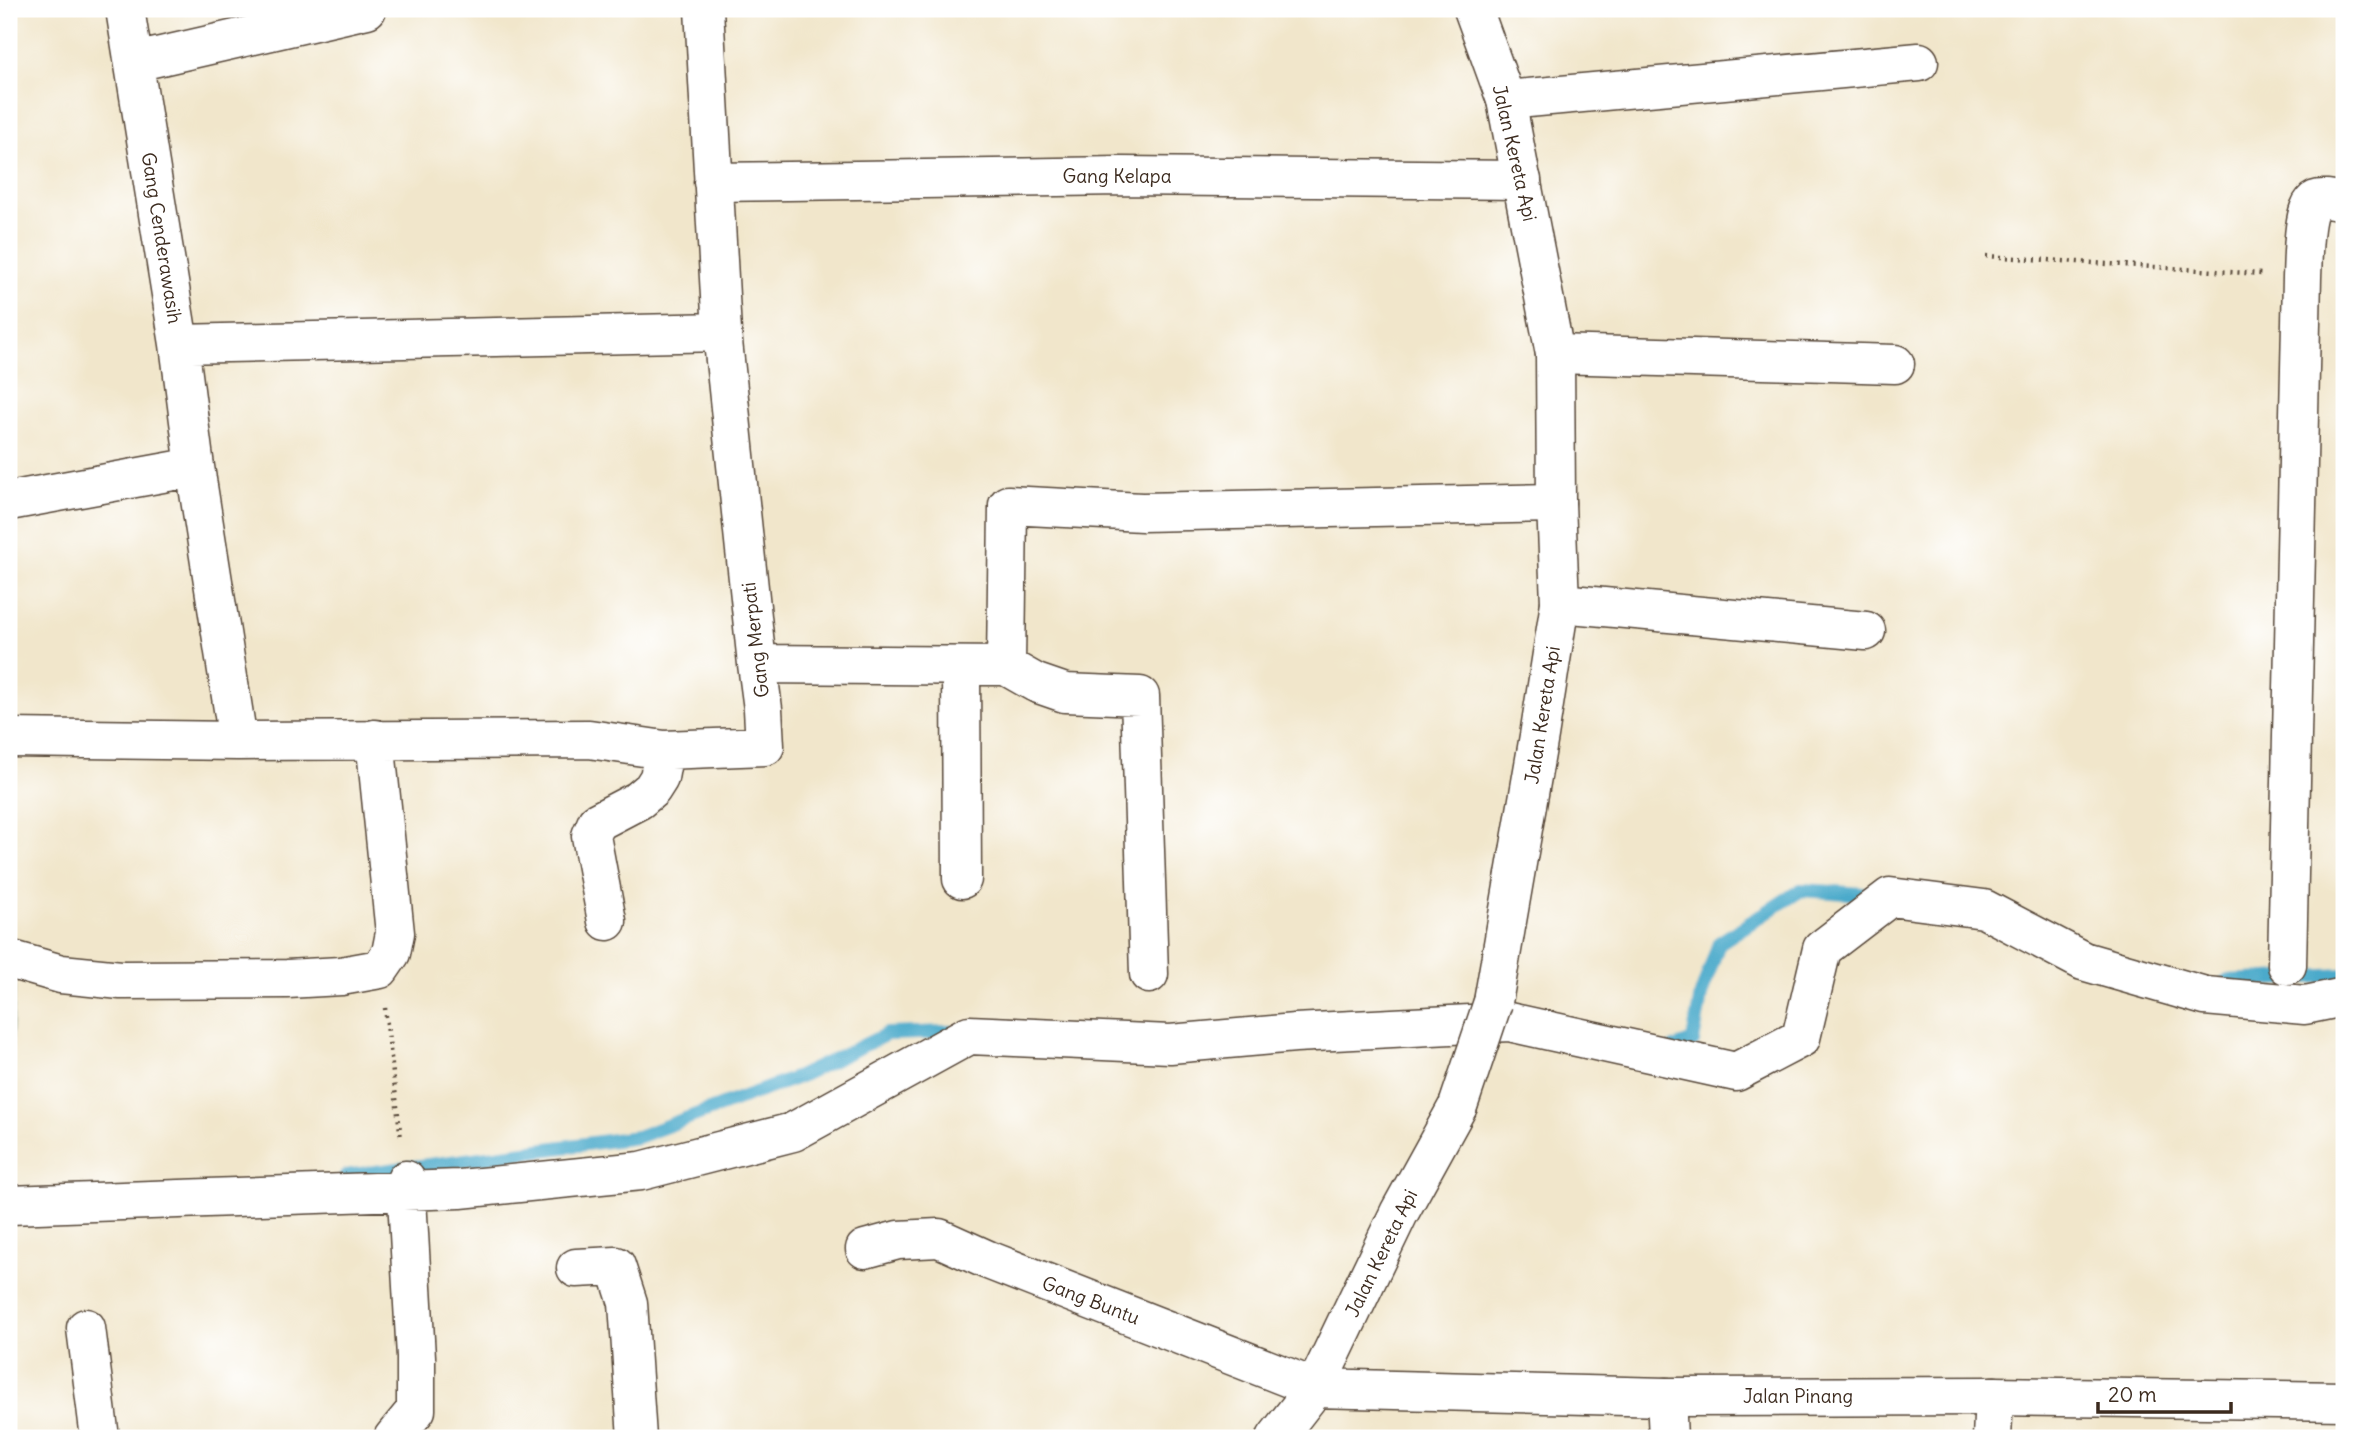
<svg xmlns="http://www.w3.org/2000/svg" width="2353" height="1447" viewBox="0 0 2353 1447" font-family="Delius,sans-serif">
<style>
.forest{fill:#72b97e;stroke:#56724e;stroke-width:2}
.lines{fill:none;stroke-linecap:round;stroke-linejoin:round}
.stream{stroke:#4caacb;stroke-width:14}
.minor-casing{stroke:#564638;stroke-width:41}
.tertiary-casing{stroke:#564638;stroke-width:41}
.path{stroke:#564638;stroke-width:4.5;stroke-dasharray:2 5;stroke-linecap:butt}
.minor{stroke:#fff;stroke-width:38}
.tertiary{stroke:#fff;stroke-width:38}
.tertiary-bridge-casing{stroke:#564638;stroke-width:41;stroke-linecap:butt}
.tertiary-bridge{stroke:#fff;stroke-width:38}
.labels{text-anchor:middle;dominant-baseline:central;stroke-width:5;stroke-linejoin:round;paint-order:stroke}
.street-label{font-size:19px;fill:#3b2a1e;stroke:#fff}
</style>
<rect width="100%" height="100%" fill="#fff"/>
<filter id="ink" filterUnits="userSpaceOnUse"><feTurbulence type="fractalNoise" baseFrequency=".0143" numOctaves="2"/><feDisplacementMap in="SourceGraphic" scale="14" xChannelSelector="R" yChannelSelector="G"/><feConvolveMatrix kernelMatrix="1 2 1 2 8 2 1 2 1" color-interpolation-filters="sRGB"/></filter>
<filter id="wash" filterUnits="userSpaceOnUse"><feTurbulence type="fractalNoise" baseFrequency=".00686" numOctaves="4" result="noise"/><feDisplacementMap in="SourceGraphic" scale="28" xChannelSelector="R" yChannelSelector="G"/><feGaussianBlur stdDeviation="1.57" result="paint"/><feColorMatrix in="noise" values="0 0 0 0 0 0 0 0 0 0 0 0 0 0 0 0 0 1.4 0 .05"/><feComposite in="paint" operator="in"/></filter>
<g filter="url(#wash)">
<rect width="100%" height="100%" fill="#f1e6cb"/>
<!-- forest -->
<path class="forest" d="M9,974L15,977L9,1086Z"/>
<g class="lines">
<!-- stream -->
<path class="stream" d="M2227,981L2344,975
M1674,1048L1693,1041L1701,995L1719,943L1801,890L1879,895
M346,1176L637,1137L798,1077L887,1034L950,1032"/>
</g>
</g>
<g filter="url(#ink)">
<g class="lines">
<!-- minor casing -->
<g class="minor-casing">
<path id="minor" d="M125,9L179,344L195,467L238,741
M135,62L367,9
M1506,100L1919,62
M713,182L1121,176L1522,180
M179,344L722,332
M1555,354L1895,364
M9,501L195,467
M1560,603L1866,631
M757,664L1006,666L1008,505L1142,512L1556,503
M961,666L962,879
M1006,666L1036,683L1065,693L1140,696L1149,974
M9,738L238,741L589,739L664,750L765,746L763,709L757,664L722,332L704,9
M607,921L591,836L597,822L639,800L652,789L659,778L664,750
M9,959L61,974L121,980L287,979L341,976L380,969L391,953L395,933L375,739
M2287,965L2302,277C2303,262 2302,206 2316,200C2324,197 2336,201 2344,202
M9,1205L460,1189L641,1171L793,1132L969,1035L1170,1044L1295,1033L1509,1022L1736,1072L1801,1038L1822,949L1890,897L1984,909L2083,961L2205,996L2305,1005L2344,997
M865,1249L898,1240L939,1238L988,1260L1315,1388
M576,1268L616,1266L628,1303L637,1438
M86,1328L100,1438
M1666,1397L1668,1438
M393,1438L416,1410V1357L406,1180
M1992,1438L1994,1396"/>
</g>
<!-- tertiary casing -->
<g class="tertiary-casing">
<path id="tertiary" d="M1473,9L1506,100L1555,354L1556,503L1560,603L1539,736L1493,1002
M1315,1388L1399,1213L1458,1106
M1276,1438L1315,1388L1666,1397L1994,1396L2344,1401"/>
</g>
<!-- path -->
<path class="path" d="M1986,256L2261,274
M385,1008L401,1139"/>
<!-- minor -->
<use href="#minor" class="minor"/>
<!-- tertiary -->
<use href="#tertiary" class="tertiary"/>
<!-- tertiary-bridge casing -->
<g class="tertiary-bridge-casing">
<path id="tertiary-bridge" d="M1458,1106L1493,1002"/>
</g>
<!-- tertiary-bridge -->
<use href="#tertiary-bridge" class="tertiary-bridge"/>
</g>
</g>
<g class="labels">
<!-- street labels -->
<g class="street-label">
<text transform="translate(1515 153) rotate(77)">Jalan Kereta Api</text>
<text x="1117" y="176">Gang Kelapa</text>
<text transform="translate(162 238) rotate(81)">Gang Cenderawasih</text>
<text transform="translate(755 640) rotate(-97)">Gang Merpati</text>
<text transform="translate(1542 715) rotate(-81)">Jalan Kereta Api</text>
<text transform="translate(1381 1253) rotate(-64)">Jalan Kereta Api</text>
<text transform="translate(1091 1300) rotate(21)">Gang Buntu</text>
<text x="1798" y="1396">Jalan Pinang</text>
</g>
</g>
<!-- margin -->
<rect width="2353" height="1447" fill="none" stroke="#fff" stroke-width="35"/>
<!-- scale -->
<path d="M2098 1402v10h133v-10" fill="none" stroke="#3b2a1e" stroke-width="3.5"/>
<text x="2108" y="1402" font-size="21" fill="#3b2a1e" stroke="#ffffff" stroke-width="5" paint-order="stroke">20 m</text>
</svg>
